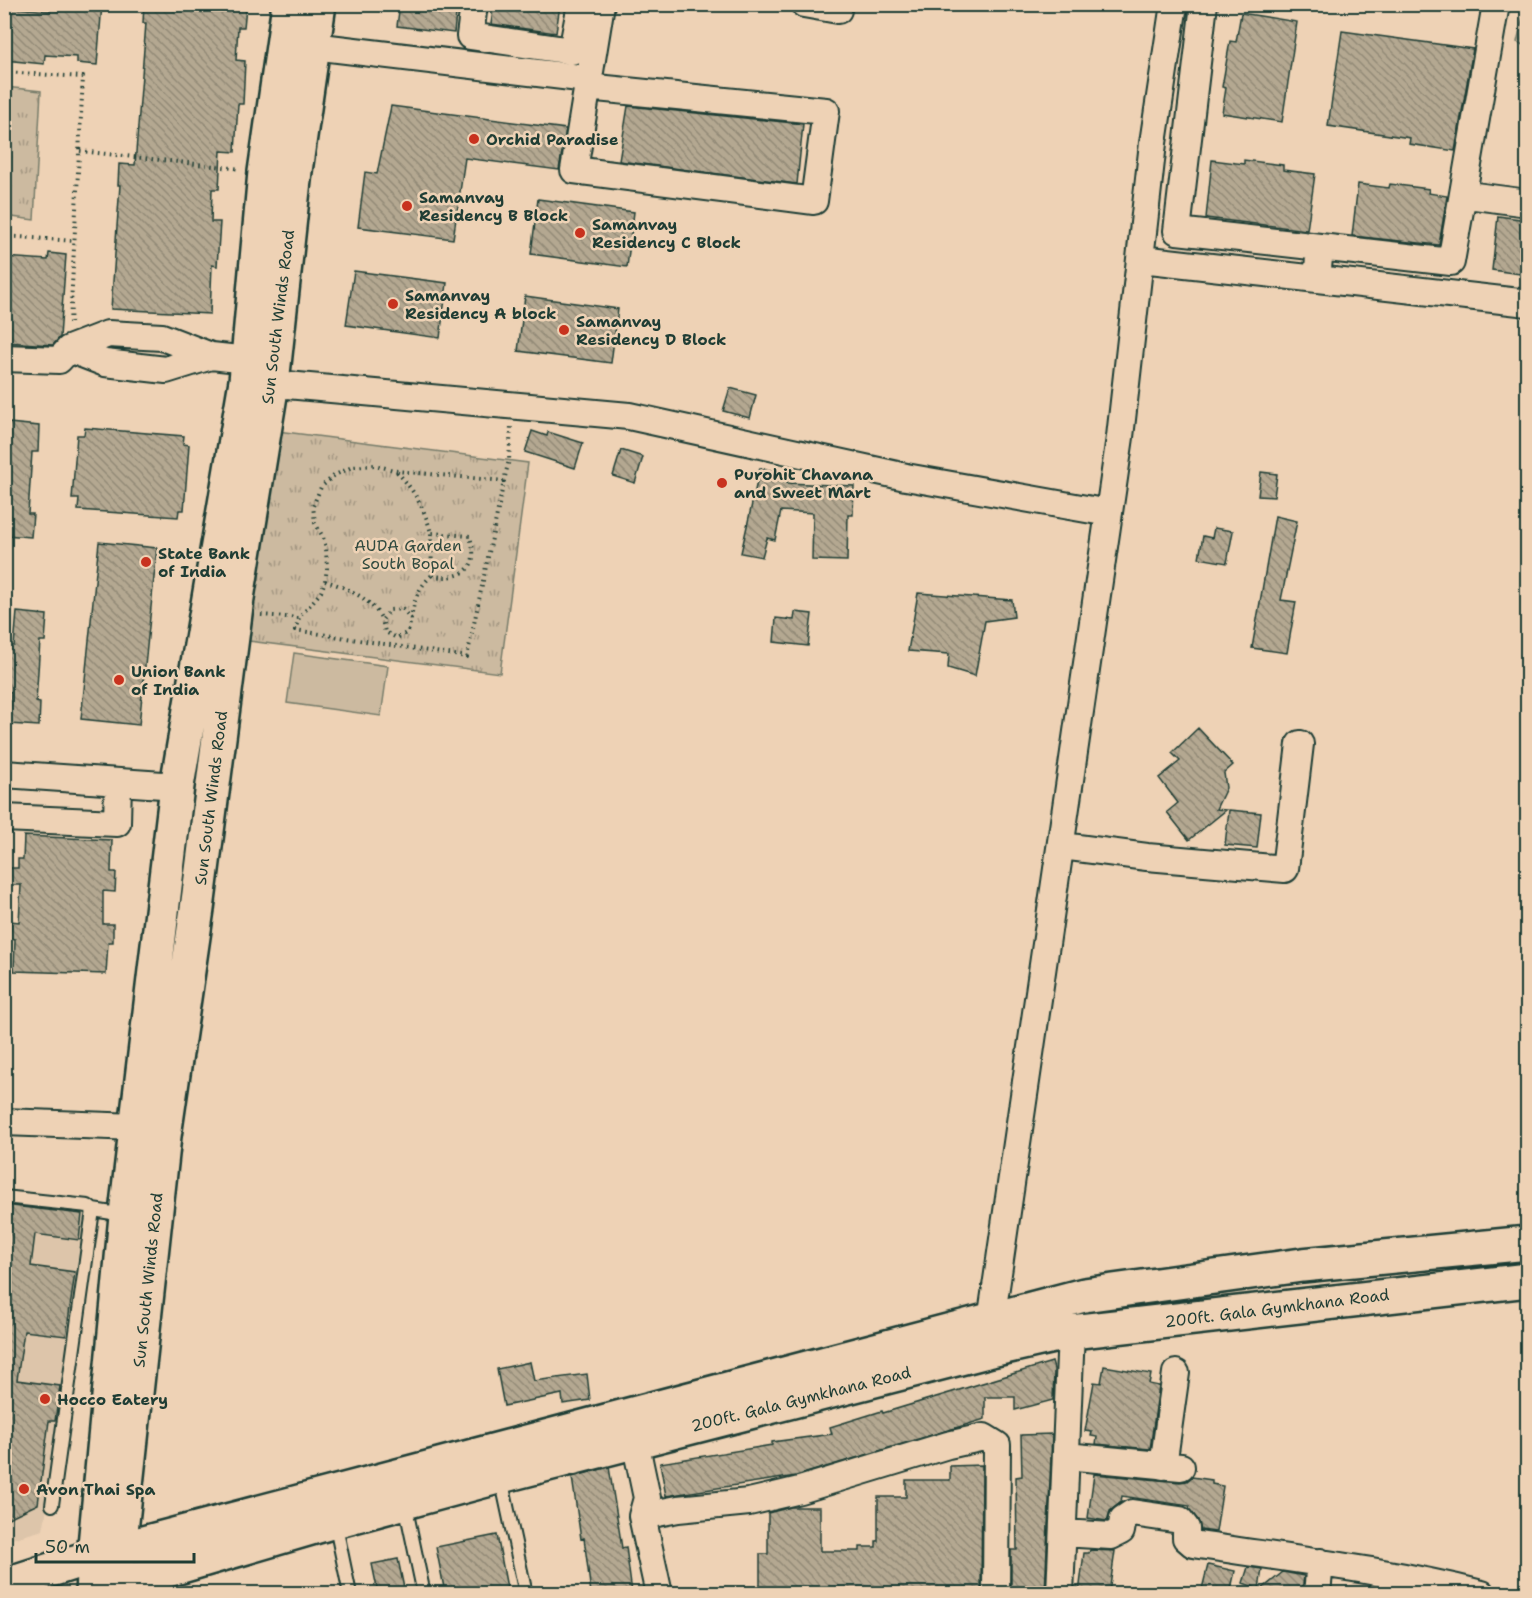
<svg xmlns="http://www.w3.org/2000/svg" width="1532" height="1598" viewBox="0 0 1532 1598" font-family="'Shantell Sans',sans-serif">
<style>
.built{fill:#ddc5aa}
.grass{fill:url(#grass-tufts);stroke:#767c6a;stroke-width:1.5}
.pitch{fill:#ccbaa0;stroke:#767c6a;stroke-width:1.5}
.building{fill:url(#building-back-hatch);stroke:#1f3d34;stroke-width:1.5}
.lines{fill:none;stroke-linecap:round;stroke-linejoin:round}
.lane-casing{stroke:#1f3d34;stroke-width:16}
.street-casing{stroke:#1f3d34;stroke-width:30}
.secondary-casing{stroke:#1f3d34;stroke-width:38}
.path{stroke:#1f3d34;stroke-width:4;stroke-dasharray:1.5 4.5;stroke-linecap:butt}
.lane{stroke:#eed2b5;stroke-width:12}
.street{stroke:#eed2b5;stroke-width:26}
.secondary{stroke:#eed2b5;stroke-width:33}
.poi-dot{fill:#c8321e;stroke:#eed2b5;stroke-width:2}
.labels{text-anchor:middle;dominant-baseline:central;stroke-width:5;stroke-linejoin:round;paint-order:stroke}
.poi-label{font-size:16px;font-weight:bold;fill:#1f3d34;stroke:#eed2b5;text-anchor:start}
.street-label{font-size:16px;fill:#1f3d34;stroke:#eed2b5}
.park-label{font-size:16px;fill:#304a3f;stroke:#eed2b5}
</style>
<defs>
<pattern id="grass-tufts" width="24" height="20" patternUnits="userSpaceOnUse" patternTransform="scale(1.5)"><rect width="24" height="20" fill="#ccbaa0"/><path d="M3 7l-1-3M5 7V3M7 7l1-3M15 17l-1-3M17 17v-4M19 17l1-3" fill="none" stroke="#a59883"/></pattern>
<pattern id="building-back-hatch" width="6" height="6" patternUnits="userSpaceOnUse" patternTransform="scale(1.5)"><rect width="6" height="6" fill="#b4a891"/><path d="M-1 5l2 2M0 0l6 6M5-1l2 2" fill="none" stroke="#928a77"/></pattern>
</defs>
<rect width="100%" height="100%" fill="#eed2b5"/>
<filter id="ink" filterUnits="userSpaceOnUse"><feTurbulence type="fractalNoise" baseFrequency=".0167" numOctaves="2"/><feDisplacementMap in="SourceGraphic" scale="12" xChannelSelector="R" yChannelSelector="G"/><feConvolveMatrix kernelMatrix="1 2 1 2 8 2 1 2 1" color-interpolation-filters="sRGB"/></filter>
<g filter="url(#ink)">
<!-- built -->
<path class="built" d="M4,1203L103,1208L43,1530L5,1541Z"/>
<!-- grass -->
<path class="grass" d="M1527,7H1528L1527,47L1517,42L1525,8Z
M5,87L41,91L34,220L5,216Z
M277,431L528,463L500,673L249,641Z"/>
<!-- pitch -->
<path class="pitch" d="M294,653L388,666L381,716L287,703Z"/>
<!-- building -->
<path class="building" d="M50,4H102L97,65L77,63V57L45,55L44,64L4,60V7L50,11Z
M144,4L246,7L244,27H238L236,60L245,61L243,104H238L235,152L221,151L219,189H212L211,222H220L217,266L212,265L210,314L111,309L120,185H118L119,164L135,165L146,23H143Z
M400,4H457L454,33L397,26Z
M494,4H560L556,33L491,24Z
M1241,13L1297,22L1282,122L1222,113L1226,88L1222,87L1230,41L1236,42Z
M1342,31L1473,49L1455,151L1409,144L1410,138L1328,126Z
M391,106L566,129L559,170L465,158L453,239L358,227L365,172L377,174Z
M628,106L803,124L797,184L619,161Z
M1212,160L1244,164V160L1283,165V170L1315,174L1307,230L1206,218Z
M1358,184L1389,188L1390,184L1429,189L1428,193L1447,196L1439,245L1352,236Z
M538,199L634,212L627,267L531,254Z
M1498,216L1527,220V275L1492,270Z
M49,253L66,255L60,337L53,345L4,342V257L48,260Z
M354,271L447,283L440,338L346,325Z
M525,296L618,309L611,363L518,351Z
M730,388L756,395L750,418L723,411Z
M9,423L39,426L38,452H32L28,514H33L31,537L4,535V458H7Z
M85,428L184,436L183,444L189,445L184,510H179L178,517L78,510L79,499H72L77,435H84Z
M532,431L547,436L548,432L583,443L575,468L525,452Z
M621,450L643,457L635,483L613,476Z
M760,468L789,474L787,483L854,486L853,515H848L847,561L812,560L813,513L781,511L775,540L767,538L762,557L741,553Z
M1261,472L1277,474L1274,497L1258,496Z
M1275,516L1297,521L1281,600L1296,602L1287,653L1252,648Z
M1214,528L1233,531L1227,563L1199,558L1203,536L1212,538Z
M99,542L157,548L139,725L81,719Z
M918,593L1012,600L1014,617L985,621L975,676L948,668L949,654L908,651Z
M17,612L47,615L45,641H40L36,702L40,703L39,726L9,724L11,692L4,691V646H14Z
M795,612L812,614L808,646L774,642L776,618L794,620Z
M1198,728L1233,765L1224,773L1226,788L1216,809L1226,810L1189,840L1167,812L1178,803L1159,778L1180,761L1172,753Z
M1229,810L1261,813L1257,848L1225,845Z
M24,836L112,840L111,872H116L115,892L103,891V924H113V942H108L106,974L14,971L15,939L10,938L11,921L19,922L21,885H9L10,868H18V859H23Z
M4,1205L82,1214L79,1240L35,1234L31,1266L75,1272L66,1336L24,1331L17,1380L60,1386L55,1421H49L38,1504L4,1520Z
M530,1362L534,1381L587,1374L590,1400L563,1404L562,1394L504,1406L497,1369Z
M1052,1362L1054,1369L1053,1400L1015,1410V1397H985V1419L796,1476L666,1496L660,1463L772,1445V1442L832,1434L830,1427L882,1411L883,1413Z
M1104,1366L1151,1374L1149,1384L1159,1386L1150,1449L1096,1444L1097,1437L1091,1436L1092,1432L1085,1431L1094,1382L1101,1383Z
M1052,1434L1045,1593H1011V1550H1017L1016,1477L1022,1476L1021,1435Z
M982,1465L981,1593L868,1592V1593H846V1590L760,1591V1554H768V1513L791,1507H820V1551H860V1547H876V1541H878V1497H906V1480H950V1466Z
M609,1467L622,1548L626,1547L632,1593H591L584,1538L581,1539L572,1477Z
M1094,1474L1180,1482L1187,1481L1192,1477L1212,1480V1484L1223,1486L1216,1532L1201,1530L1198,1520L1189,1509L1190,1506L1122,1496L1121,1502L1110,1511L1107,1521L1088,1518Z
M497,1535L507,1588L479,1593H445L436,1547Z
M1090,1550L1115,1551L1109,1593H1079L1084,1553H1089Z
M398,1559L405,1593H378L372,1564Z
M1208,1565L1235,1571L1230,1593H1201Z
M1248,1567L1262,1569L1259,1589L1243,1583Z
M1283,1572L1304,1576L1302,1591L1290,1590L1289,1593H1257Z"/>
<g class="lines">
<!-- lane casing -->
<g class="lane-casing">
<path id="lane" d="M4,1197L88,1206L93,1210
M501,1478L526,1594
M405,1504L424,1594
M52,1505L93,1210L125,1215
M335,1522L350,1594"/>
</g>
<!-- street casing -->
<g class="street-casing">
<path id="street" d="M474,4L470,36L572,51L581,4
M804,4L838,10L839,4
M1204,4L1177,231L1320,247
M313,46L588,79
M587,87L826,111L814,201L574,170L601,4
M1475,196L1528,203
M1141,259L1528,303
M1317,279L1320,247L1451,262L1496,4
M69,349L105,363L166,370L211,356
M4,358L59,360L69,349L108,334L162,337L211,356L248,360
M254,382L629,416L906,477L1109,513
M4,774L177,786
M4,818L117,823L118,782
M1062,846L1147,857L1285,869L1300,744
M4,1122L136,1127
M989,1335L1120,437L1153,143L1174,4
M635,1441L647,1498L642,1516L659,1594
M1066,1456L1181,1467
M1163,1466L1176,1373
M642,1516L678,1509L749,1502L800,1490L948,1445L984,1437L997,1445L996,1594
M1063,1533L1111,1536L1121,1531L1123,1519L1132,1513L1180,1520L1186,1528V1538L1193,1544C1290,1559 1387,1570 1482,1594
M1060,1594L1071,1332
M1317,1594L1320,1562"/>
</g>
<!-- secondary casing -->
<g class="secondary-casing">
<path id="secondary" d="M4,1585L94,1556L1084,1295L1302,1265L1528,1243
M96,1591L335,1521L501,1476L987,1351L1071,1332L1528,1280
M92,1594L94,1556L127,1205L177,786L246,381L265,172L289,4
M113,1594L115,1586L164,1136L197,909L237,598L272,383L295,171L319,4"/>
</g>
<!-- path -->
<path class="path" d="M4,72L83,77L70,324
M80,151L241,169
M4,236L75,241
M397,472C414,490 425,509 431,533L470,536C471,542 474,550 473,556C472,576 447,580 432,575L431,533
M325,581C347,587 372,599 382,620
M261,615L299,618L321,592L325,581L327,569L326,548L323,537L315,523L313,506L321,487L335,475L352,467L375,465L397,471L504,481L509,460L511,426
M299,618L295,630L467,657L504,481
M411,619L403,609L390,610L382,620L385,632L397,638L408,632C414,608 412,594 432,575"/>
<!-- lane -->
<use href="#lane" class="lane"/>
<!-- street -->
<use href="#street" class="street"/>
<!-- secondary -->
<use href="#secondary" class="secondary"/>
</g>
</g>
<!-- markers -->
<g class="poi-dot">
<circle cx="474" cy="139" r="6"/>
<circle cx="407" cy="206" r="6"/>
<circle cx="580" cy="233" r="6"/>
<circle cx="393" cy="304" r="6"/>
<circle cx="564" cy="330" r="6"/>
<circle cx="722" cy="483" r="6"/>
<circle cx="146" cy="562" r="6"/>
<circle cx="119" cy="680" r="6"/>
<circle cx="45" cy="1399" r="6"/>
<circle cx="24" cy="1489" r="6"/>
</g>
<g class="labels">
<!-- poi labels -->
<g class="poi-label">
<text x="486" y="139">Orchid Paradise</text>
<text x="419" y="197">Samanvay<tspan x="419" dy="18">Residency B Block</tspan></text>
<text x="592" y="224">Samanvay<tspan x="592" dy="18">Residency C Block</tspan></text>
<text x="405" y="295">Samanvay<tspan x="405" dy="18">Residency A block</tspan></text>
<text x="576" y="321">Samanvay<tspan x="576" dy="18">Residency D Block</tspan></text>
<text x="734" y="474">Purohit Chavana<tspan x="734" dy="18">and Sweet Mart</tspan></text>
<text x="158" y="553">State Bank<tspan x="158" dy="18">of India</tspan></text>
<text x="131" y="671">Union Bank<tspan x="131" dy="18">of India</tspan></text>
<text x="57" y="1399">Hocco Eatery</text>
<text x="36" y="1489">Avon Thai Spa</text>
</g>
<!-- street labels -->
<g class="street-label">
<text transform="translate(278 317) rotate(-83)">Sun South Winds Road</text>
<text transform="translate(211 798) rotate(-83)">Sun South Winds Road</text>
<text transform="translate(148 1280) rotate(-84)">Sun South Winds Road</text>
<text transform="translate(1277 1308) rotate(-7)">200ft. Gala Gymkhana Road</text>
<text transform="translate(801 1399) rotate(-14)">200ft. Gala Gymkhana Road</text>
</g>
<!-- park labels -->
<g class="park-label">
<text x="408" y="545">AUDA Garden<tspan x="408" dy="18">South Bopal</tspan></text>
</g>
</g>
<!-- margin -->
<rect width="1532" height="1598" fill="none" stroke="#eed2b5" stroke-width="24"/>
<rect x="12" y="12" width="1508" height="1574" fill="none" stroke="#1f3d34" stroke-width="2" filter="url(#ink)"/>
<!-- scale -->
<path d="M36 1553v9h158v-9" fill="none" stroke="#1f3d34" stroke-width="3"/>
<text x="45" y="1553" font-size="18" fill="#1f3d34" stroke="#eed2b5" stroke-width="4.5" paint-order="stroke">50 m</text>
</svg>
